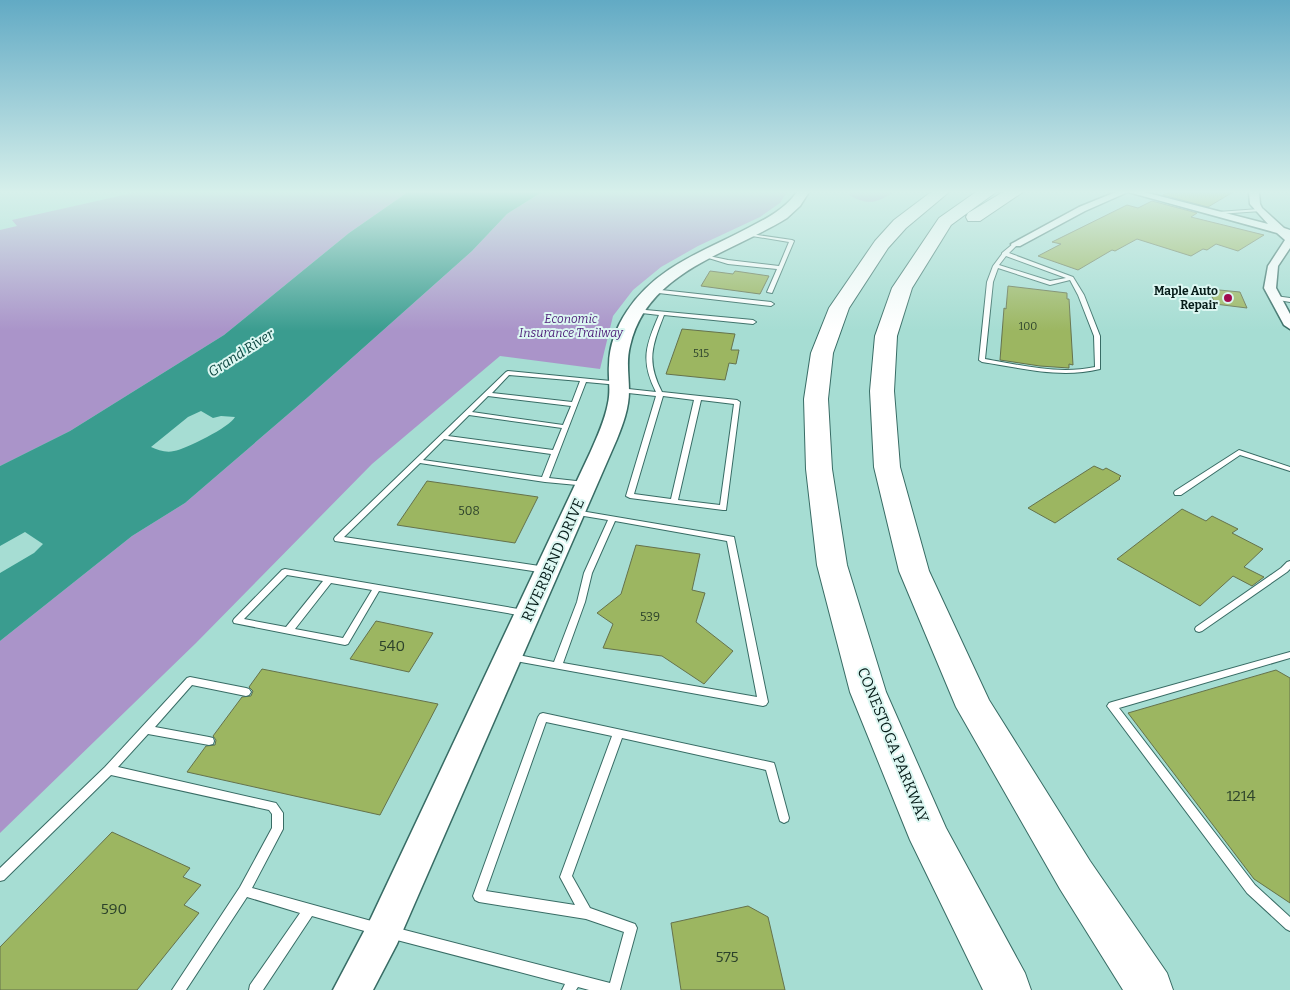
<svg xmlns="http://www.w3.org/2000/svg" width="1290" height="990" viewBox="0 0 1290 990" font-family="Bitter,serif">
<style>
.green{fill:#aa94c9}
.water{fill:#3a9c8f;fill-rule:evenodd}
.building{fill:#9cb661;stroke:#65724c}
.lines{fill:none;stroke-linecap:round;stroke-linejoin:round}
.lane-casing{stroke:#386c65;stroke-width:2}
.street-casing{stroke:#386c65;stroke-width:3}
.secondary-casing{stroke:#386c65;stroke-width:3}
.highway-casing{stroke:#386c65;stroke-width:2}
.lane{fill:#fff;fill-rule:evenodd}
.street{fill:#fff;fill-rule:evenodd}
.secondary{fill:#fff;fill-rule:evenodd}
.highway{fill:#fff;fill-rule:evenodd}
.poi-dot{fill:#a10c4e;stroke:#dcf7f2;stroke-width:2}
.labels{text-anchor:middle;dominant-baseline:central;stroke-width:4;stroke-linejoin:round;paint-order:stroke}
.far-number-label{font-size:11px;fill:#2c422b}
.far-poi-label{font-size:12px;font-weight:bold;fill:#061c19;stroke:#dcf7f2;text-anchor:end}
.far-park-label{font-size:12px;font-style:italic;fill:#4d1e78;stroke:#dcf7f2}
.number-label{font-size:12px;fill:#2c422b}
.far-water-label{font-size:14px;font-style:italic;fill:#0c463f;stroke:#dcf7f2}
.street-label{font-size:15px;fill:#061c19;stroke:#dcf7f2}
.near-number-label{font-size:15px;fill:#2c422b}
</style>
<rect width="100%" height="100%" fill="#a6ddd3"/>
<!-- green -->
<path class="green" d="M137,192H408L349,233L224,335L70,431L0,466V230L17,226L12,220Z
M542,192H787L780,203L760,217L698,246L661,267L633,290L613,316L600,369L500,356L372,464L196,643L0,833V641L132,536L185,503L307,398L472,251L507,214Z
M851,192H893C877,204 866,205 849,195Z"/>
<!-- water -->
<path class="water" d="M408,192H542L507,214L472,251L307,398L185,503L132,536L0,641V573L34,553L43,544L25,532L0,546V466L70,431L224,335L349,233ZM201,411L213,418L221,416L235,417C230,427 186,449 174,451C166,453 158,450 151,447L188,417Z"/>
<!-- building -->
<path class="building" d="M1169,192H1233L1208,207L1163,195Z
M1152,201L1197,213L1191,217L1264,235L1238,251L1216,244L1207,250L1203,249L1191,256L1137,239L1115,251L1112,250L1078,270L1038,256L1061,244L1052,242L1127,205L1138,208Z
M710,271L733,274L735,271L769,276L760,294L701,286Z
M1008,286L1067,293V299H1069L1073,365L1069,364V368L1040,366L1000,360L1004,308L1006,309Z
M1209,289L1240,292L1247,308L1215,304Z
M682,329L735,334L731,350H739L736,364L729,363L725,380L666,374Z
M1094,466L1103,470L1106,468L1121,476L1119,478L1120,479L1055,523L1028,508Z
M427,481L538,497L515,543L397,525Z
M1182,509L1206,521L1212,516L1238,529L1232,533L1263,549L1244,567L1264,577L1252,586L1233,576L1200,606L1117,559Z
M636,545L700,554L692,590L705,593L696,622L733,651L704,684L662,656L603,648L613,624L597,613L621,594Z
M376,621L433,633L409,672L350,659Z
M262,669L438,704L380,815L187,772L206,746L215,745L216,740L213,736L242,697L251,696L253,691L249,687Z
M1276,670L1290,678V903L1254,879L1128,713Z
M112,832L190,868L183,877L201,885L184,905L199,913L137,990H0V947Z
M748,906L768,917L785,990H681L671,923Z"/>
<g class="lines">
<!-- lane casing -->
<g class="lane-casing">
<path id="lane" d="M1259,209L1261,210V211L1218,214L1216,213L1218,212Z
M744,233L792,240L794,241L772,293L767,292L777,269L728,264L702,256L704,255L728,260L779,266L789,242L746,235L744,234Z
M1014,243L1018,244L1009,253L1073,277L1084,295L1100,336V369C1060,379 1022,368 982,362L979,360L987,282L993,266L1002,254V253ZM1006,256L1066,278L1050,281L999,265ZM998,268L1050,285L1070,280L1078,295L1094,336L1095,367C1058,375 1021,365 985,359L993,282Z
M652,289L771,302L774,304L771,306L650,292L649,291Z
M1275,296L1290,298V302L1273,299L1272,298Z
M635,309L753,320L756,322L753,324L664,315C652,346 646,361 662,392L737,400L740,402L726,510H723L630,498L626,496L656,396L619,392L616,390L619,388L656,392C640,361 646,345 659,315L633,312L632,311ZM663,396L694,400L671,499L634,494ZM701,400L734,404L720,505L678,500Z
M508,371L621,382L622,383L619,385L586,382L549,478L585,482L589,484L588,486L545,482L420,463L344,537L546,567L549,568L550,570L549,572L546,573L335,541L334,539L335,537L506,372ZM509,375L580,381L572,402L492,393ZM488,396L571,406L563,425L472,412ZM469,415L562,428L553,450L448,436ZM444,439L551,454L542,477L423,460Z
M1239,450L1290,467V471L1240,455L1181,495H1175L1174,493L1175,491Z
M572,510H575L734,537L768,702L766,705L763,706L510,660L508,658L510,656L513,654L554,662L577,602L584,573L608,520L572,514L571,512ZM615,521L727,541L757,697L563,663L585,602L592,573Z
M1290,561V569L1287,572L1202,631L1199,632L1196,631L1195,629L1196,627L1281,568L1287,562Z
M285,569L524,610L527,611L528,613L527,615L524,616L379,591L348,644L345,645L234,623L233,621L234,619L282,570ZM287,575L323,581L286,627L244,619ZM331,583L372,590L343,638L295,629Z
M1290,652V658L1119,708L1255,885L1290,917V931L1286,929L1247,893L1107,706L1109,703L1112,702Z
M190,677L246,688L249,689L251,692L249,695L246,696L192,685L155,727L209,737L213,738L214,741L213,744L209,745L148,734L118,767L276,803L283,813V829L252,888L375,922L379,924L381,928L379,932L375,934L312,916L263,990H249L250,985L300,913L247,897L186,990H172L240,887L272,828V814L269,810L111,775L4,880L0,881V868L105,767L187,678Z
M543,713L770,762L774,763L775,766L789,818L788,821L784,823L780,821L779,818L766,770L622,738L572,876L590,908L635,924L637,928L620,990H589L578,987L576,990H562L565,984L393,939L389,937L387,933L389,929L393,927L610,983L624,932L586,919L479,902L475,900L473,896L538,717L540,714ZM546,722L612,736L560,877L575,905L486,891Z"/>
</g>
<!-- street casing -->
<g class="street-casing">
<path id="street" d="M1116,192H1144L1268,224L1250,204L1249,192H1259L1260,204L1262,208L1284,228L1290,230V248L1278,266L1276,288L1290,314V329L1284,325L1264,288L1268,266L1285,240L1277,233L1128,192L1085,211L1020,246H1012L1011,244L1079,207Z"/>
</g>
<!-- secondary casing -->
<g class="secondary-casing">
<path id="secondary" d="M797,192H809L800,206L787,218C729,254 647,271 630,346C626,361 629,375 629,391C629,408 623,424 617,439L397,944L373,990H333L371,918L590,453C597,437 605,420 608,403C611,390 608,377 609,365C609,346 617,326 627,311C657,266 703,252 748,228C766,219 785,209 797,192Z"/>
</g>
<!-- highway casing -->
<g class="highway-casing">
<path id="highway" d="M931,192H949L906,228L888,248L849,308L833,353L828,399L832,469L847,565L886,692L946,828L1025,973L1031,990H983L910,840L850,692L817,565L806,469L804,399L811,353L829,308L875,241L894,220Z
M976,192H996L951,225L912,288L897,336L894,391L900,467L929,571L989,700L1090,861L1167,973L1173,990H1123L1060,889L956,707L899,571L874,467L870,391L875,336L892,288L939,218Z
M1003,192H1023L980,221H968L966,217L968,213Z"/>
</g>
<!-- lane -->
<use href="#lane" class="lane"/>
<!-- street -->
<use href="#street" class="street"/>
<!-- secondary -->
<use href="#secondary" class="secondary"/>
<!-- highway -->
<use href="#highway" class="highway"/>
</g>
<!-- sky -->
<linearGradient id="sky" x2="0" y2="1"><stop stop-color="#62aac4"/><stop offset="0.58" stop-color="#d7f0eb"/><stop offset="1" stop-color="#d7f0eb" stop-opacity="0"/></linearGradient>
<rect width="1290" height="331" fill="url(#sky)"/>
<!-- markers -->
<circle class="poi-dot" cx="1228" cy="298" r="5"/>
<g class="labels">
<!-- far-number labels -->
<g class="far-number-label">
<text x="1028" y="326">100</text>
<text x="701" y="353">515</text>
</g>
<!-- far-poi labels -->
<g class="far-poi-label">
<text x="1218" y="291">Maple Auto<tspan x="1218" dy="14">Repair</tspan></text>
</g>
<!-- far-park labels -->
<g class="far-park-label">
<text x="571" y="319">Economic<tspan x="571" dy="14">Insurance Trailway</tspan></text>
</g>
<!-- number labels -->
<g class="number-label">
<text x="469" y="511">508</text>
<text x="650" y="617">539</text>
</g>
<!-- far-water labels -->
<g class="far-water-label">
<text transform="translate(241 353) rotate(-33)">Grand River</text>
</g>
<!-- street labels -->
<g class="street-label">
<text transform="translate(553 560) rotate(-66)">RIVERBEND DRIVE</text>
<text transform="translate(893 745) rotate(68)">CONESTOGA PARKWAY</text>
</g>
<!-- near-number labels -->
<g class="near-number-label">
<text x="392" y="646">540</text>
<text x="1241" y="796">1214</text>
<text x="114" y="909">590</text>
<text x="727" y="957">575</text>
</g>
</g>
</svg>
